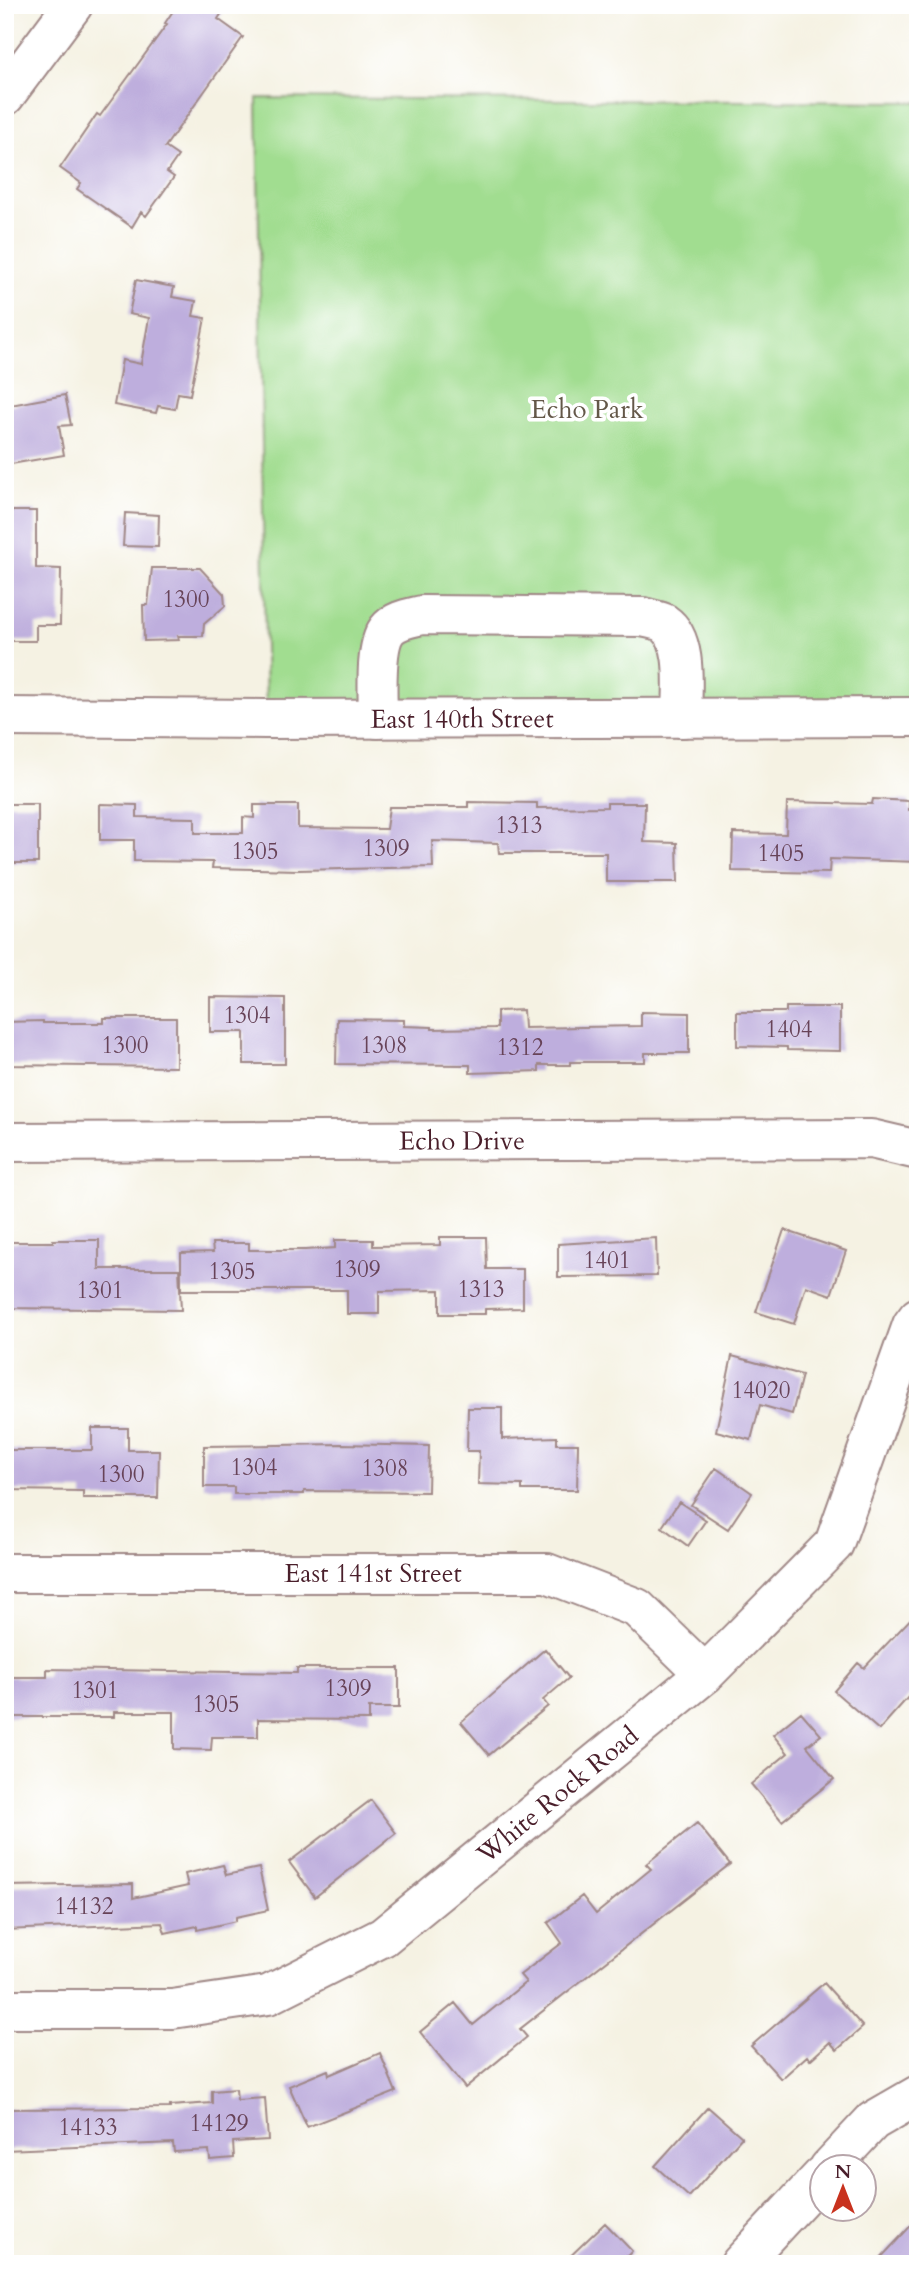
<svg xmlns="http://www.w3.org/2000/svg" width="923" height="2269" viewBox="0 0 923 2269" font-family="Cardo,serif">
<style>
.green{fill:#a1dd90;stroke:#767e5e;stroke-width:2}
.building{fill:#beaedd}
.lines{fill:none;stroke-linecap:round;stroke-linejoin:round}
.minor-casing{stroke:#a08887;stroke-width:42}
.minor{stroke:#fff;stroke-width:38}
.labels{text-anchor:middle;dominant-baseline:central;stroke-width:7;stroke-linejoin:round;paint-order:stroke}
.number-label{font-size:23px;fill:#674358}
.park-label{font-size:26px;fill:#645849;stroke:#fff}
.street-label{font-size:26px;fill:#4a1f2b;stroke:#fff}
</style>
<rect width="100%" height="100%" fill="#fff"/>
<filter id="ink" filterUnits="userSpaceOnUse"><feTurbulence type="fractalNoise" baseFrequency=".0143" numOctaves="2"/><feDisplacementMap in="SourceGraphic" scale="14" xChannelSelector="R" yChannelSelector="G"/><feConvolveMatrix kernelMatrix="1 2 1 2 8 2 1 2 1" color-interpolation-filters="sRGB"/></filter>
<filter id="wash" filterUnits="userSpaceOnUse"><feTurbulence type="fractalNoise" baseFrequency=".00686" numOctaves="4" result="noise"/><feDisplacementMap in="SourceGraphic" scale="28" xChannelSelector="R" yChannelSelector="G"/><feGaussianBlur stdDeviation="1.57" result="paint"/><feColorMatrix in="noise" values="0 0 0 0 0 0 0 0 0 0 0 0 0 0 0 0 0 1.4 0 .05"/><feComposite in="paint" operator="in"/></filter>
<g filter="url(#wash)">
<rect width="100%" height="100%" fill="#f5f2e3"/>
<!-- green -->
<path class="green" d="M257,98L918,102V717L266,719Z"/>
<g id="blocks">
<!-- building -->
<path class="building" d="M177,5H227L218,19L243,37L165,147L178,156L167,172L174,177L146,216L141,212L132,227L77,189L81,183L60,168L97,114L100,116L167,24L165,23Z
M136,280L174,287L172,297L196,301L193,316L205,318L190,395L178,393L175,409L158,406L156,413L114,405L122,360L141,364L149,318L129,314Z
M65,395L71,425L59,426L64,455L5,465V406Z
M5,511H36V568L61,569L60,625H36V641H5L11,548H5Z
M125,513L159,515L158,547L123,546Z
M152,568H200L224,594L225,606L204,624L203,636H178L179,640L144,641L143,605H148Z
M873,799L909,801V810H918V862L830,859L829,873L732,871L733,833L786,834L787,802L872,804Z
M468,802L537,803V808L607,807V803H645L644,842L677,843L678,882H606V853H499L498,843L432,841L433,867L298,870L212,868L213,862L134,861V840H100V804L137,805V817L195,818V833H243V817L254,818V805H298V828L386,829L389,807H468Z
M5,804H38V863H5Z
M210,997L285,998V1064H244V1032H210Z
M786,1007H840V1051L787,1050V1047L737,1046V1012H786Z
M523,1010L524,1028L641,1026V1012L689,1013V1053H645V1062H570V1065H539V1071L470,1073V1065L336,1064L337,1019L404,1020V1026L432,1027V1029L497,1028V1011Z
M104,1018H176V1067L5,1065V1022L43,1021V1023H104Z
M784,1230L846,1251L831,1295L806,1286L794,1324L756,1312Z
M440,1237H486L487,1269H523V1308L485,1309V1314H440V1290L379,1291V1314H347V1290H181V1253L213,1252L212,1243H249V1250H305L335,1248V1240H373V1246L440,1245Z
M656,1238L657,1276L558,1277V1244Z
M53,1240H99V1269H179L181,1310L5,1308V1242H53Z
M732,1356L802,1375L792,1414L760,1405L751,1440L716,1431Z
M468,1408H502V1439L557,1437V1444H578L577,1490H522V1485L478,1484L479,1451H467Z
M92,1428H128V1450H159L158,1498H83V1491L5,1490V1450H92Z
M342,1444L429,1446L428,1492L304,1491V1494H234V1487H204V1446Z
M716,1468L752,1493L728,1529L691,1505Z
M679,1502L706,1520L688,1546L662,1527Z
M918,1611V1686L879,1730L834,1691L858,1663L864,1668Z
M545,1649L569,1678L543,1700L548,1706L489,1755L461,1722Z
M297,1668H399V1708H369V1720L258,1719V1737H212L211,1750L174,1749V1712H114V1717H5V1677H47V1669L297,1673Z
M801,1712L821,1735L807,1746L834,1779L782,1821L751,1784L788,1753L773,1735Z
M371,1800L396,1833L315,1897L289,1862Z
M697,1823L730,1864L520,2029L527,2037L465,2088L420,2032L455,2003L473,2025L526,1982L520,1975L562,1943L548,1923L582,1896L596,1914L651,1869L646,1864Z
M223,1865L226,1875L259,1868L268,1910L236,1917V1921L197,1930V1926L165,1933L162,1923L5,1930V1886L133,1884V1898L188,1886L185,1874Z
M824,1983L863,2027L837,2050L830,2042L810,2060L807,2056L781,2079L751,2046Z
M380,2053L396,2092L307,2127L289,2086L328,2070L329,2075Z
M236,2089L237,2100L265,2098L268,2140L233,2142L234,2158L210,2160L209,2150L174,2152L173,2143L5,2150V2109L170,2108V2106L212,2103V2091Z
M708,2107L742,2137L689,2197L655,2166Z
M918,2218V2264H875Z
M605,2223L632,2251L620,2264H562Z"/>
</g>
</g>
<g filter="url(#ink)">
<use href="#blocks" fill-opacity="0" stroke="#a08887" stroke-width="2"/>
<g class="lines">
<!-- minor casing -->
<g class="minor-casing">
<g id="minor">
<path d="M5,96L73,5"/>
<path id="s1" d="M5,717L266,719L918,717"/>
<path d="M378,719C378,696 374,648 387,630C395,620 410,618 422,615L643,617C649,619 659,620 664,623C689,640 682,691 682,718"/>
<path id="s2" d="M5,1142L871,1139L918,1150"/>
<path id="s3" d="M5,1573H547L637,1608L705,1674"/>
<path id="s4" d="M5,2009H172L268,1995L383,1937L705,1674L834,1544L912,1325L918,1317"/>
<path d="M829,2168L873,2121L918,2095"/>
<path d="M740,2264L822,2176"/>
</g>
</g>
<!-- minor -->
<use href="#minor" class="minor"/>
</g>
</g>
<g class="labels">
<!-- number labels -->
<g class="number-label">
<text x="186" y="599">1300</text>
<text x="519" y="825">1313</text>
<text x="386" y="848">1309</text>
<text x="255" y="851">1305</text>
<text x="781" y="853">1405</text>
<text x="247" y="1015">1304</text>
<text x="789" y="1029">1404</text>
<text x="125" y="1045">1300</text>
<text x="384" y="1045">1308</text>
<text x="520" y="1047">1312</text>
<text x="607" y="1260">1401</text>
<text x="357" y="1269">1309</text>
<text x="232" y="1271">1305</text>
<text x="481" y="1289">1313</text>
<text x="100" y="1290">1301</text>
<text x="761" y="1390">14020</text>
<text x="254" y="1467">1304</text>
<text x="385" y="1468">1308</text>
<text x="121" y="1474">1300</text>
<text x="348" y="1688">1309</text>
<text x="95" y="1690">1301</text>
<text x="216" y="1704">1305</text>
<text x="84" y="1906">14132</text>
<text x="219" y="2123">14129</text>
<text x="88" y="2127">14133</text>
</g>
<!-- park labels -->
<g class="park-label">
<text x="587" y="409">Echo Park</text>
</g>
<!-- street labels -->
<g class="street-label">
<text stroke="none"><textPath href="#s1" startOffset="457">East 140th Street</textPath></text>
<text stroke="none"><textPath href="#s2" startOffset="457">Echo Drive</textPath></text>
<text stroke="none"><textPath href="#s3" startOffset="368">East 141st Street</textPath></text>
<text stroke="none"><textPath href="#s4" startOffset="618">White Rock Road</textPath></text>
</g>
</g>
<!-- margin -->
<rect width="923" height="2269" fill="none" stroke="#fff" stroke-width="28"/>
<!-- north arrow -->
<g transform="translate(843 2188)"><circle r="33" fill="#ffffff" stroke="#b7a5aa" stroke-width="2"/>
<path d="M0-5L12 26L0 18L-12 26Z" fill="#c8321e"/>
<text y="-10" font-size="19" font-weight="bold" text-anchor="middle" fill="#4a1f2b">N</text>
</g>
</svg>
